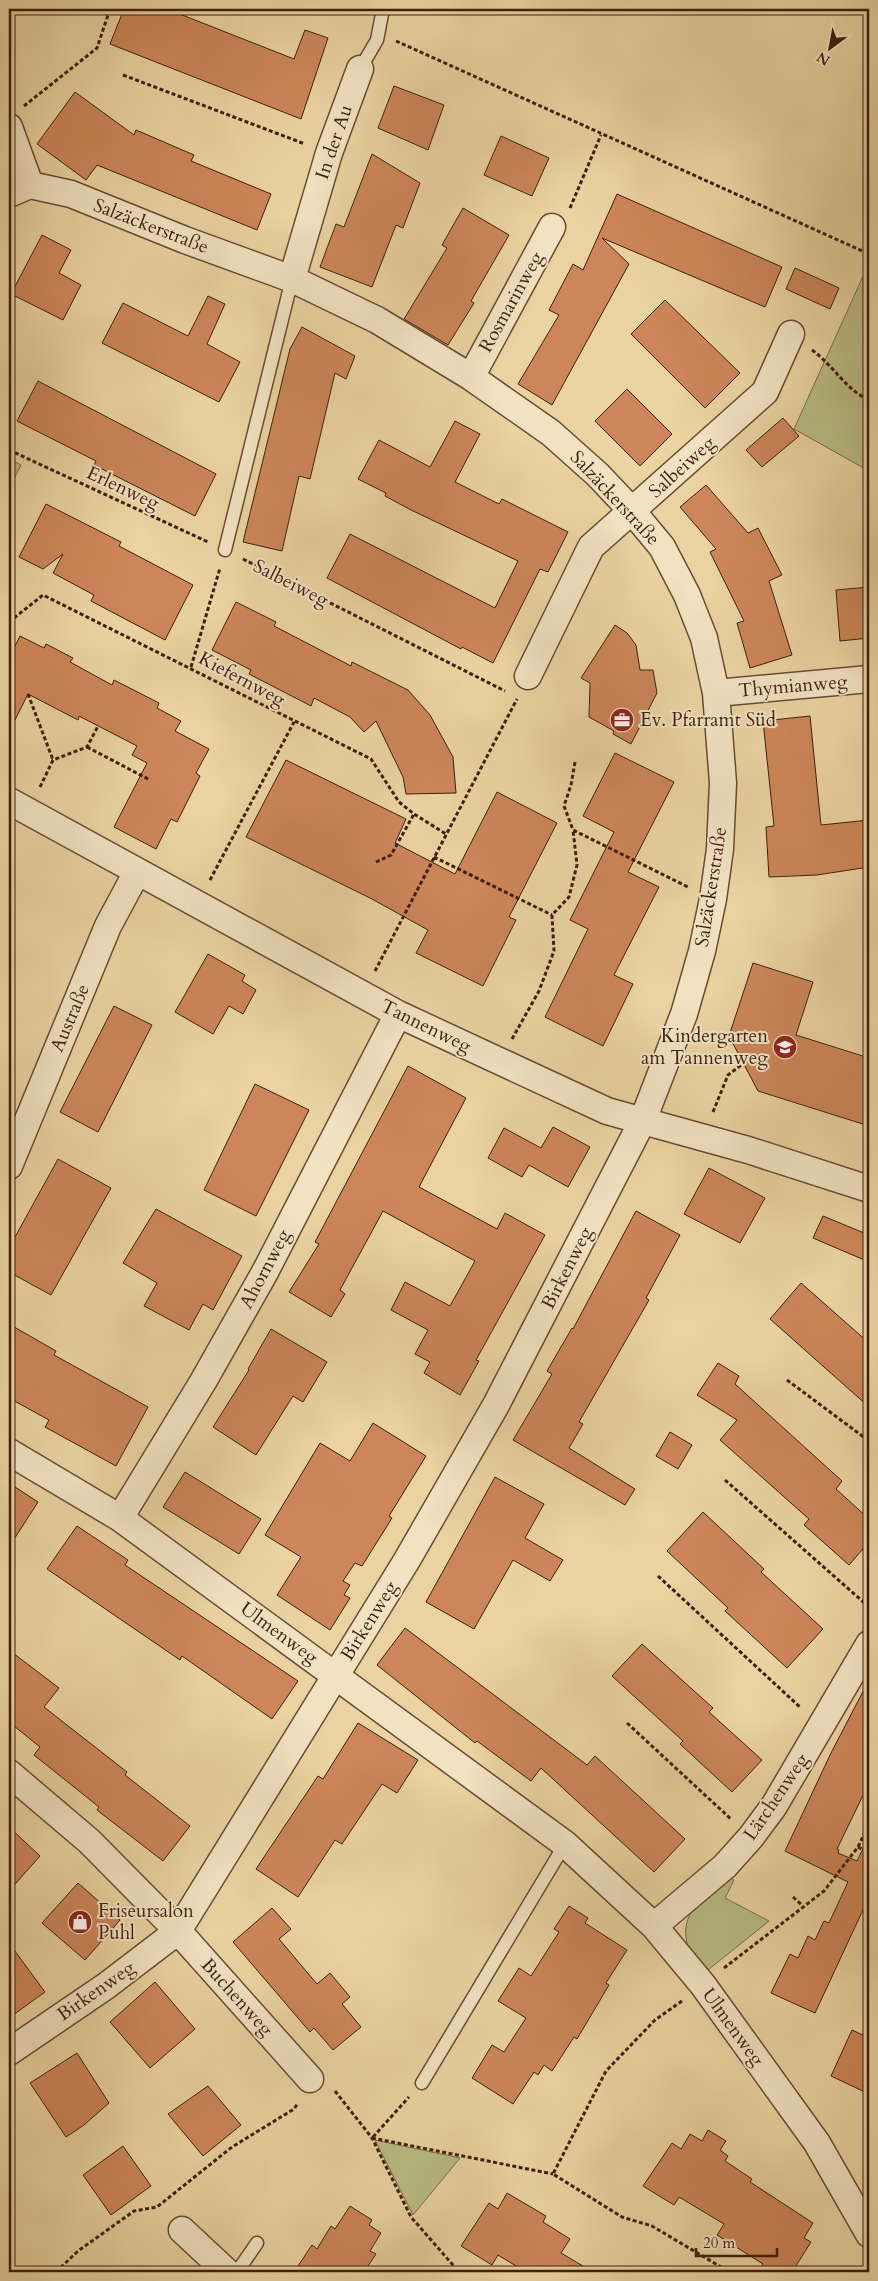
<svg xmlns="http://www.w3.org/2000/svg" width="878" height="2281" viewBox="0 0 878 2281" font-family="Cardo,serif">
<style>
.green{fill:#b8bc83;stroke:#7b6d4a}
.building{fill:#cc8659;stroke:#3e1e10}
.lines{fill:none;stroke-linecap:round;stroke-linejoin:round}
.service-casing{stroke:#694b34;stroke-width:15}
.minor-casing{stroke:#694b34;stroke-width:29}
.path{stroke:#3e1e10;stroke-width:3;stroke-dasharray:4 2.5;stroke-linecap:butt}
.service{stroke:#f1e2c2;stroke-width:12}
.minor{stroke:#f1e2c2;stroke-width:26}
.labels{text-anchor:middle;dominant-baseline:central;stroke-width:4;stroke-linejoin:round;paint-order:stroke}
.street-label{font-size:19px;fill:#3e1e10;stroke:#f1e2c2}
.poi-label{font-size:19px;fill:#3e1e10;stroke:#f1e2c2;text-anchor:start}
</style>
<rect width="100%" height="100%" fill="#ead3a1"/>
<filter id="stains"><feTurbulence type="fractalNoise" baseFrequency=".004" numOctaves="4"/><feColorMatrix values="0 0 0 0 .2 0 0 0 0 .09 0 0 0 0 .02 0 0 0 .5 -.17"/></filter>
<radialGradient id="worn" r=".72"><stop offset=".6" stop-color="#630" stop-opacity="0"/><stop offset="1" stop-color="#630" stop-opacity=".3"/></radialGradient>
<!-- green -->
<path class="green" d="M869,263V471L794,429Z
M9,459L21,465L9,489Z
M726,1876L734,1880L725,1898L769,1921L708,1970C702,1963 691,1954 688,1946C677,1913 706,1896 726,1876Z
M375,2140L460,2158L413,2215Z"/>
<!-- building -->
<path class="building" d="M124,9H167L294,59L305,30L328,38L301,119L110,44Z
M394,86L444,105L428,150L378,128Z
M75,92L134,135L136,130L194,155L191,161L271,194L257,230L97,165L86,180L37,144Z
M501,136L549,158L532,196L484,175Z
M372,154L420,183L403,228L396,225L372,287L320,267L336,224L344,227Z
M617,194L782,267L765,307L602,238L629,264L552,405L518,384L559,315L549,310L573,264L583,270Z
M463,208L509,235L471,301L474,303L448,345L404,319L447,248L442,245Z
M42,235L71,250L59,273L81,285L63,320L11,294Z
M795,268L839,288L830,309L786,289Z
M208,296L225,304L207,344L240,362L219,402L102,343L123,303L188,336Z
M665,300L740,373L705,408L631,334Z
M302,327L355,356L346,379L335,373L310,479L299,476L282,551L243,542L290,349Z
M38,381L216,474L195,516L94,465L96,461L17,421Z
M627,389L672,434L640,466L595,421Z
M783,418L799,436L762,467L746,450Z
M455,421L480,434L455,482L499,504L502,499L568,532L548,572L540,569L493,663L462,647L461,649L327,578L350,534L495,608L518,561L411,510L385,496L386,493L358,479L379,440L430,467Z
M706,485L748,533L758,528L782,575L769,581L792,655L750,668L737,623L744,621L710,552L716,549L680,507Z
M46,504L121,542L119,546L193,585L165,640L91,601L94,595L53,573L63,554L43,569L19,557Z
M869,587V638L840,641L836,590Z
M236,602L276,622L274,626L351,666L352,662L408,690L430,715L453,757L456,793L406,794L403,777L376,721L364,732L350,717L314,698L311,706L249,674L251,670L212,650Z
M615,625L627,633L636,645L640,670H653L657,693L631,744L613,734L614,731L589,717L590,683L581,678Z
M20,636L44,648L46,644L73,658L70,662L112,685L114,680L159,703L157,708L181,721L175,731L209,749L196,773L200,776L177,822L171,819L156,849L114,827L147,763L132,755L137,746L79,716L78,720L28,694L9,732V658Z
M810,716L821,825L869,820V867L817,875L769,877L766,827L774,826L763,721Z
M615,753L674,782L628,872L659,887L614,975L633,984L603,1046L545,1017L588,929L570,920L614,832L583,816Z
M286,760L406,819L395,843L455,874L497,792L557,823L509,917L516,920L483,986L416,953L428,930L372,899L246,837Z
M208,954L245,975L242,981L256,990L243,1014L229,1006L213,1034L175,1012Z
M753,963L813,982L796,1035L869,1058V1126L758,1091L729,1036Z
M114,1006L152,1025L98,1132L60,1112Z
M408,1066L466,1098L419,1187L497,1229L505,1213L545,1235L476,1360L479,1361L460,1395L424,1373L430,1362L415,1354L428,1330L391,1310L405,1282L450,1306L475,1261L383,1211L340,1290L345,1294L331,1317L289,1292L319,1244L315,1242Z
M255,1084L309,1110L256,1216L204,1190Z
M553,1127L590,1147L568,1187L529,1165L522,1177L488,1158L504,1128L541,1148Z
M58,1159L111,1188L51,1295L9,1272V1248Z
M709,1168L765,1198L740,1243L684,1214Z
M156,1209L242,1256L213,1310L203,1304L189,1330L144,1306L157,1283L123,1263Z
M636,1211L680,1235L646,1298L649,1300L579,1422L583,1424L569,1448L635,1489L625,1505L513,1440L552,1374L547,1371L572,1328L573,1329Z
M823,1216L869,1235V1262L813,1238Z
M801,1283L869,1343V1407L770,1319Z
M9,1324L56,1351L54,1355L148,1407L116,1466L45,1427L49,1420L9,1398Z
M271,1329L327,1362L303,1402L293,1396L256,1455L213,1427L249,1370L248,1369Z
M718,1363L739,1376L735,1384L842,1481L836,1489L869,1519V1542L849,1565L804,1525L809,1519L720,1440L737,1420L697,1395Z
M373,1423L426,1456L389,1516L392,1518L362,1566L355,1563L343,1581L350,1585L344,1595L350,1598L330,1630L277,1595L301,1557L265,1535L320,1443L350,1461Z
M670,1432L692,1445L678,1469L656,1456Z
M185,1472L261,1519L239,1554L163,1507Z
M495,1477L544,1504L525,1538L563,1560L550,1581L513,1560L474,1629L426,1602Z
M9,1483L38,1502L9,1547Z
M703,1512L764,1569L761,1572L823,1629L787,1668L725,1611L728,1608L667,1551Z
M77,1526L128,1560L125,1565L298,1681L272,1719L182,1656L180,1660L47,1569Z
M405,1628L587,1765L595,1756L685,1839L654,1872L541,1768L531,1781L477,1741L475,1743L377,1665Z
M642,1644L713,1708L709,1712L762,1760L732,1792L680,1744L683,1741L612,1676Z
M9,1650L59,1688L44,1707L127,1772L125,1775L190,1826L163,1861L97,1810L99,1807L34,1755L40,1747L9,1722Z
M869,1680V1783L837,1849L839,1850L838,1853L857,1861L869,1836V1897L815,2013L771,1993L790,1954L798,1958L808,1936L815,1940L824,1921L829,1923L848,1882L785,1851L831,1753Z
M358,1723L418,1760L397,1793L382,1784L342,1844L335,1840L298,1897L256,1869L318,1776L323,1779Z
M9,1827L40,1856L9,1891Z
M78,1883L120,1920L85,1960L42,1923Z
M569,1906L588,1918L585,1923L627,1950L606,1983L609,1985L577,2039L574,2037L552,2071L544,2065L538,2075L534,2072L513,2104L472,2078L492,2045L504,2052L526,2018L498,2001L519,1968L531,1976L559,1932L554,1929Z
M272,1908L291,1929L279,1939L317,1984L330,1973L350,1997L342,2004L361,2027L333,2050L314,2028L310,2032L233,1942Z
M9,1943L45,1992L9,2018Z
M155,1982L195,2029L150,2068L110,2022Z
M852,2030L869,2038V2094L831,2076Z
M77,2053L109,2103L84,2125L66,2137L30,2083Z
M208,2086L241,2125L203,2156L168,2114Z
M708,2130L726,2141L720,2150L728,2156L725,2161L752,2179L750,2182L813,2223L804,2238L811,2242L792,2272H758L763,2264L717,2235L724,2224L679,2197L674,2205L643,2186L672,2143L681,2149L690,2134L702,2141Z
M123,2146L151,2186L111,2215L83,2175Z
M507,2193L546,2216L543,2222L570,2239L561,2253L593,2272H526L498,2255L492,2265L461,2246L489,2203L498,2209Z
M350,2206L372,2220L369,2225L381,2233L370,2251L376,2254L364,2272H294L312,2245L317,2249L331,2226L335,2229Z"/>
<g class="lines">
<!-- service casing -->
<g class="service-casing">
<path id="service" d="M360,69L377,40L383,9
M225,550L292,279
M422,2083L565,1844
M237,2272L257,2243"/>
</g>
<!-- minor casing -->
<g class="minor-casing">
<path id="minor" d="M9,127L30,185
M9,194L30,185L71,194L185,240L292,279L377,320L471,377L551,433L598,475L632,511L662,547L687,595L704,638L716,693L723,783L720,849L713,899L702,951L684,1014L643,1120L496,1405L407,1560L178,1931L106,1986L9,2052
M292,279L329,153L360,69
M471,377L552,227
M528,676L591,547L765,392L791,334
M716,693L869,679
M9,801L398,1014L607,1111L748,1150L869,1189
M9,1166L108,926L137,872
M9,1452L120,1518L565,1844L654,1926L703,1985L817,2143L869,2234
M120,1518L204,1380L265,1272L398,1014
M9,1773L89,1841L178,1931L310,2079
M654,1926L725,1866L751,1837L774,1806L869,1644
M182,2230L227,2272"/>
</g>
<!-- path -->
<path class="path" d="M396,41L869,254
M123,75L305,144
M24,106L97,48L110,9
M570,208L601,135
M812,350C833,365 846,390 869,400
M9,450L208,542
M243,559L505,691
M9,622L43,595L371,759L399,802L414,814L446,834
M191,667L220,568
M28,694L53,760
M87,747L150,780
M575,762L571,785L564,806L573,830L688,887
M40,787L53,760L87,747L98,726
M434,857L552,915
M376,862L391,855L414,814
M210,880L294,722
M375,971L517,699
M512,1039L539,991L554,951L552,915L569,897L577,865L573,830
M713,1112L728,1075L744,1063
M787,1380L869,1441
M725,1480L869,1607
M658,1576L801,1708
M627,1723L732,1820
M858,1847L869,1853
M793,1897L803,1906
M724,1968L824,1891L858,1847L869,1824
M682,2001L655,2020L606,2071L553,2174L622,2217L652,2226L721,2267L718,2272
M335,2091L372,2138L411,2217L459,2272
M373,2137L409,2097
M372,2138L553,2174
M56,2272L78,2251L134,2211L157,2207L232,2147L294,2109L298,2103"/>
<!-- service -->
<use href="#service" class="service"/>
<!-- minor -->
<use href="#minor" class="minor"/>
</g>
<!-- icons -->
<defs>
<g id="office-disc" transform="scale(1.25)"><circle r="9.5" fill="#8f2418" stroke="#f1e2c2"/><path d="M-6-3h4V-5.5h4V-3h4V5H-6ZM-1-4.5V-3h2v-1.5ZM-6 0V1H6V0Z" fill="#fff"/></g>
<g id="school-disc" transform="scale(1.25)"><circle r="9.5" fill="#8f2418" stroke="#f1e2c2"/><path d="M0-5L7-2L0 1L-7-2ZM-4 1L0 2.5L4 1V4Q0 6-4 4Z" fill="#fff"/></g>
<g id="shop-disc" transform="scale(1.25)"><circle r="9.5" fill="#8f2418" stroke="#f1e2c2"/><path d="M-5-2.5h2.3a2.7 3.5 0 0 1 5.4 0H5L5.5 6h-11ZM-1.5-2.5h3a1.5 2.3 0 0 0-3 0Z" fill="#fff"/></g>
</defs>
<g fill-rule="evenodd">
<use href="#office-disc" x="622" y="720"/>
<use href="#school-disc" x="785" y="1047"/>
<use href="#shop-disc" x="80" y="1922"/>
</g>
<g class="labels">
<!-- street labels -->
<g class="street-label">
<text transform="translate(334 142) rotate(-71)">In der Au</text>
<text transform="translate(151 226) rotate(21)">Salzäckerstraße</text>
<text transform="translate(511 302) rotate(-61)">Rosmarinweg</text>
<text transform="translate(682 467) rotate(-42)">Salbeiweg</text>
<text transform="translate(123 488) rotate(25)">Erlenweg</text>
<text transform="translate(615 498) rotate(47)">Salzäckerstraße</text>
<text transform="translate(291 583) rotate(27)">Salbeiweg</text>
<text transform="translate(242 679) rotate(28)">Kiefernweg</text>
<text transform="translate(793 686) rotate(-5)">Thymianweg</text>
<text transform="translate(711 887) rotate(-81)">Salzäckerstraße</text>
<text transform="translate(70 1018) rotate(-67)">Austraße</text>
<text transform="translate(426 1026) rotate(26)">Tannenweg</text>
<text transform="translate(567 1268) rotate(-63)">Birkenweg</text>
<text transform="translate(265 1269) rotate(-62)">Ahornweg</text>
<text transform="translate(369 1621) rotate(-58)">Birkenweg</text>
<text transform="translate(279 1633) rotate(36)">Ulmenweg</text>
<text transform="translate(776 1797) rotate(-56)">Lärchenweg</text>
<text transform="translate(96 1991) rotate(-35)">Birkenweg</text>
<text transform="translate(237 1997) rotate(48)">Buchenweg</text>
<text transform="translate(733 2027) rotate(54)">Ulmenweg</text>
</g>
<!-- poi labels -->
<g class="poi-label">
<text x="640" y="720">Ev. Pfarramt Süd</text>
<text x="768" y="1036" text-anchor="end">Kindergarten<tspan x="768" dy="22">am Tannenweg</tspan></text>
<text x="98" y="1911">Friseursalon<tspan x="98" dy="22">Puhl</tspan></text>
</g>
</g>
<!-- margin -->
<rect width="878" height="2281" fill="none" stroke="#ead3a1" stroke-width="30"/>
<rect x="10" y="10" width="858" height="2261" fill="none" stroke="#3e1e10" stroke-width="2.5"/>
<rect x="15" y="15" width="848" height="2251" fill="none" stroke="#3e1e10"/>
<!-- north arrow -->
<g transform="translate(830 48) rotate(212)" stroke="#f1e2c2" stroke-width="4" paint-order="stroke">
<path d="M0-4L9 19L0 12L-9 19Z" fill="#3e1e10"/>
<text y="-8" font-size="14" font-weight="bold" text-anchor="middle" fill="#3e1e10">N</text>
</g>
<!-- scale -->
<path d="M696 2248v8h81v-8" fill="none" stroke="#3e1e10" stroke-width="2.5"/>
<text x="703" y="2248" font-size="15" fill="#3e1e10" stroke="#f1e2c2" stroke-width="4" paint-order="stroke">20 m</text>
<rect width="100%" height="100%" filter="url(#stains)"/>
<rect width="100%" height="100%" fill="url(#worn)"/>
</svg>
